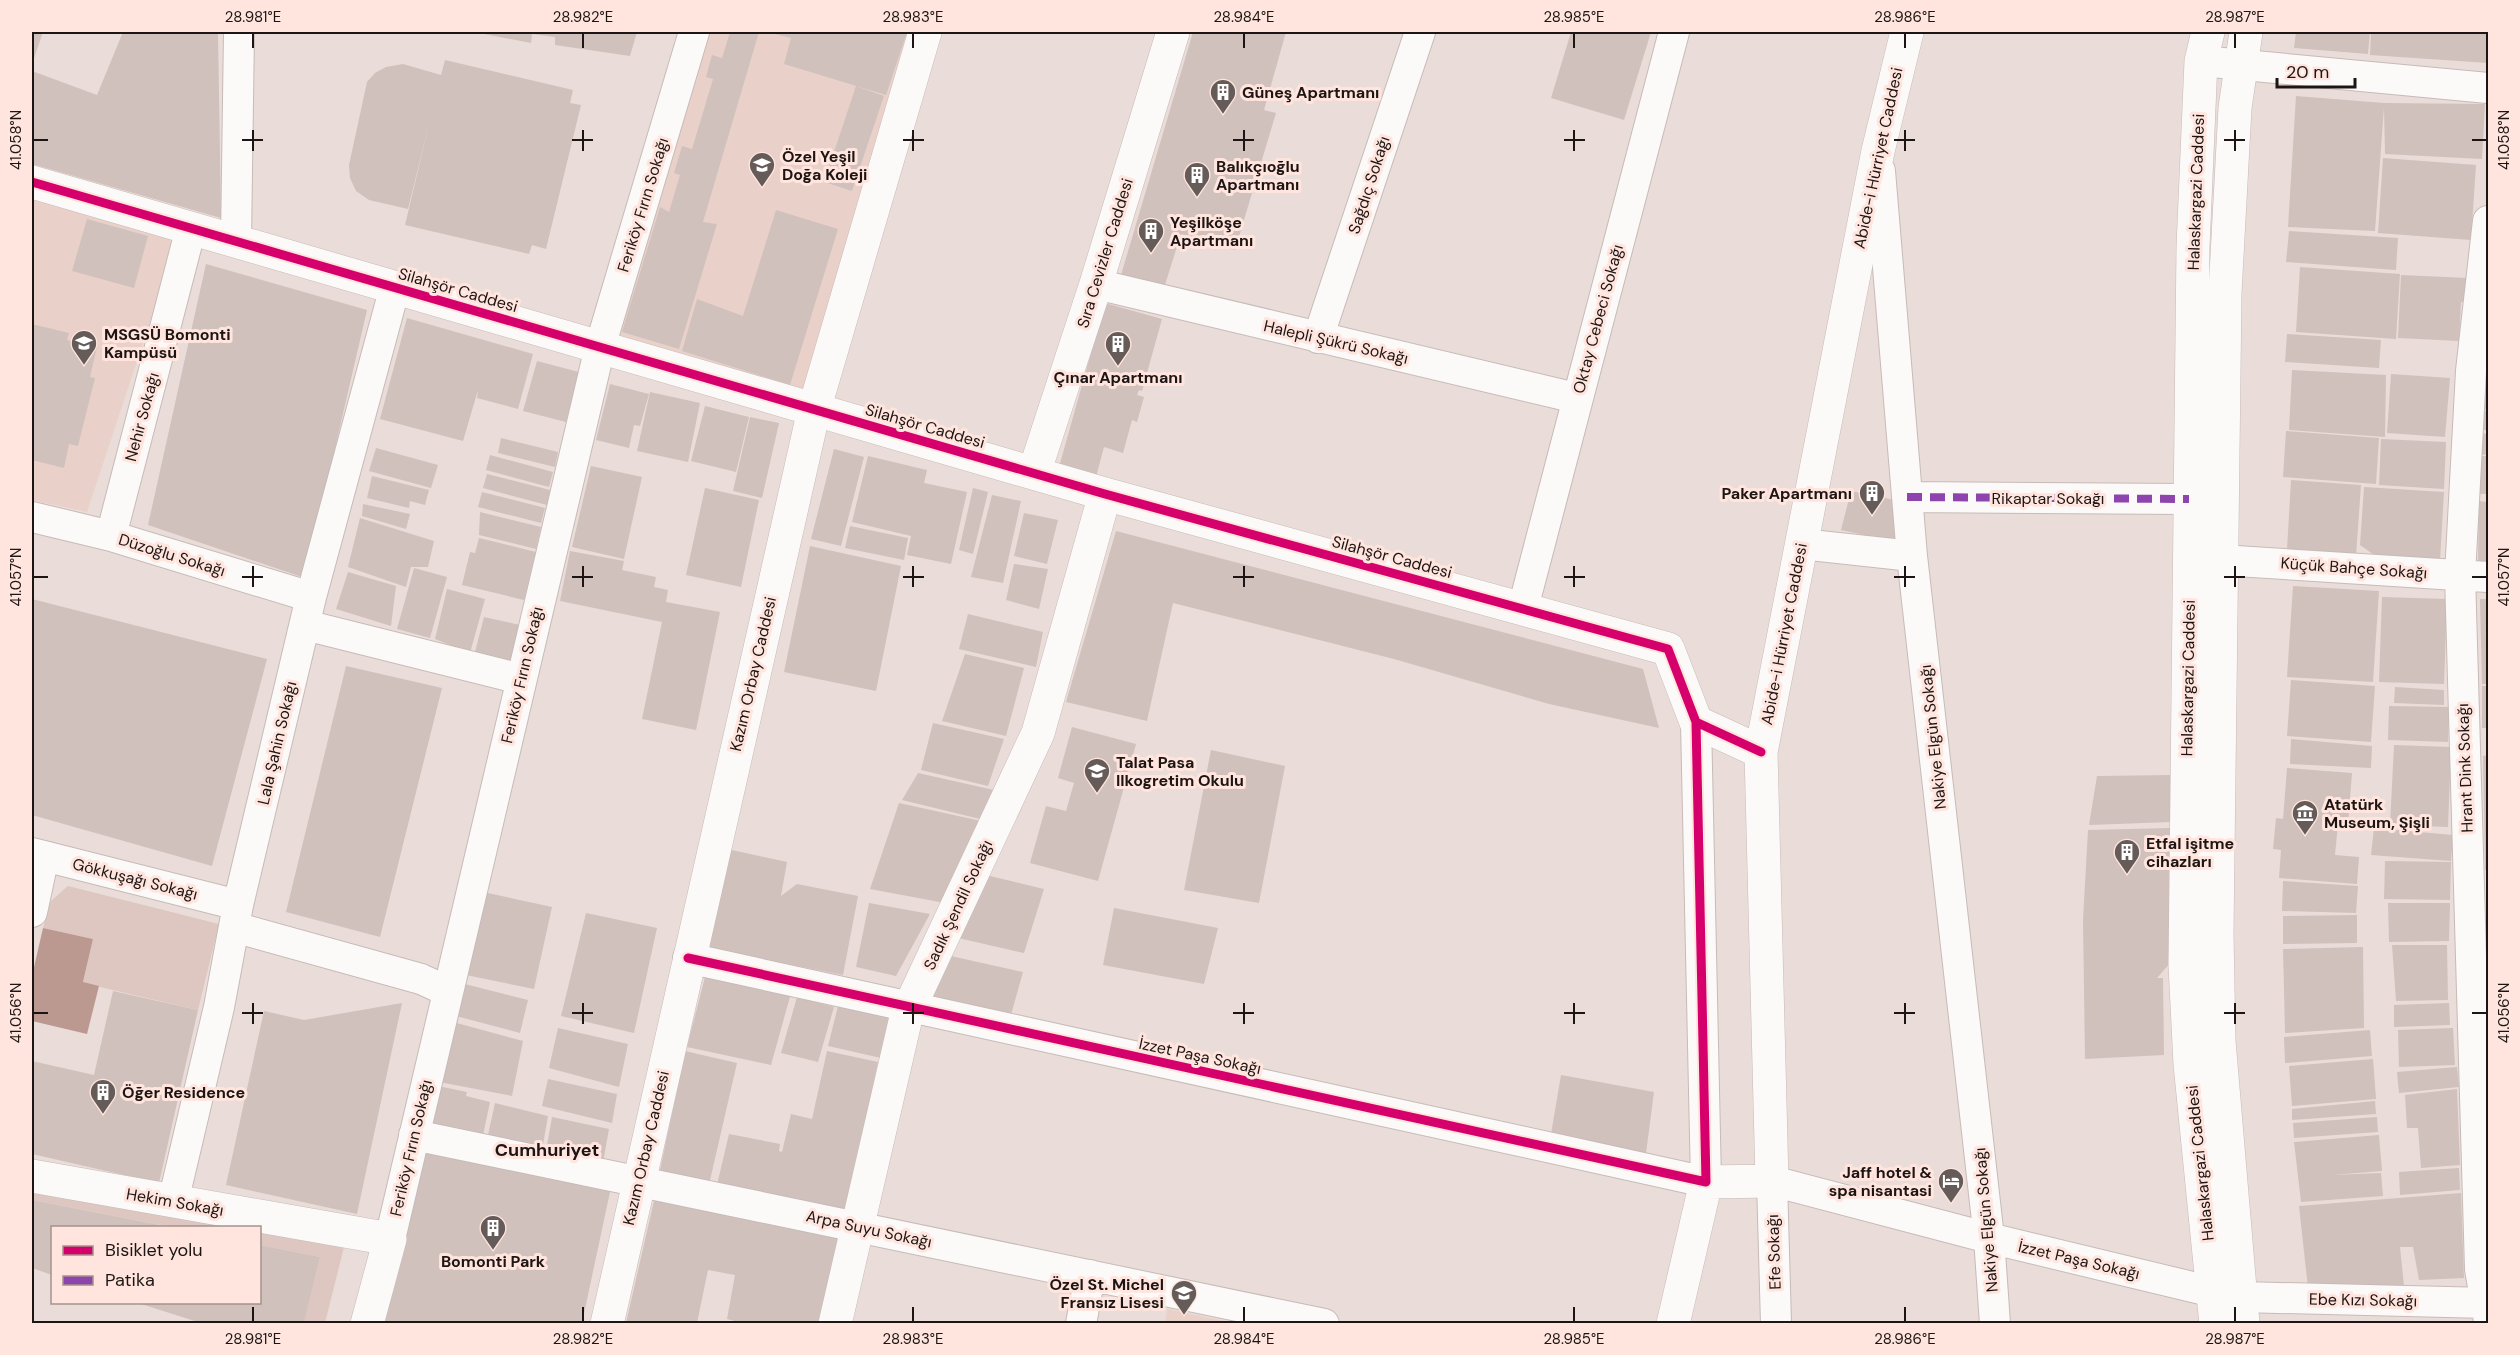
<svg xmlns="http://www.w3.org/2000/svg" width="2520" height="1355" viewBox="0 0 2520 1355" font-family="'DM Sans',sans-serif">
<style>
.built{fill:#e9d1ca}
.green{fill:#ddc7c0}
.water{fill:#bb9990}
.building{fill:#d0c1bd}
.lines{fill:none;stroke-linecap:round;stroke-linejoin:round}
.street-casing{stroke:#c6bbb8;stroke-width:32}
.secondary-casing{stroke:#c6bbb8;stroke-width:34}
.primary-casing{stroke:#c6bbb8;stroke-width:34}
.street{stroke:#fcfaf9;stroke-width:30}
.secondary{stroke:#fcfaf9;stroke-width:33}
.primary{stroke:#fcfaf9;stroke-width:33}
.quiet{stroke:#8e44ad;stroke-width:8;stroke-dasharray:15 8;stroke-linecap:butt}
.cycleway-casing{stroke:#ffe5de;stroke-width:13}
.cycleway{stroke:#d6006c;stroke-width:9}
.ticks{fill:none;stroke:#1d1513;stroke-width:2}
.labels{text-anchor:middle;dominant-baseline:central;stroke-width:6;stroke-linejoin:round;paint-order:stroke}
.poi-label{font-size:16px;font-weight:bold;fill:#1d1513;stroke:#ffe5de;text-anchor:start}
.street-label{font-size:16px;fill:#1d1513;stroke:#ffe5de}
.neighbourhood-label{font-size:18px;font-weight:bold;fill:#1d1513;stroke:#ffe5de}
.neatline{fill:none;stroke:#1d1513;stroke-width:2}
.ticks-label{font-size:15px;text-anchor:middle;fill:#1d1513}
</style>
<rect width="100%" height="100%" fill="#eadcd8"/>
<!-- built -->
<path class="built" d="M703,32H915L804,399L612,344Z
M32,191L180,232L87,512L32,500Z
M1167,1309L1235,1323L1165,1324Z"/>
<!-- green -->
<path class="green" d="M68,886L219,924L198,1010L83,983L93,939L43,928L51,901Z
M32,1181L250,1227H171L32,1200Z
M260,1230L344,1247L325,1323L304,1322L320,1257L260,1245Z"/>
<!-- water -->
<path class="water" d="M43,928L93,939L83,982L99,986L87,1034L32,1021V976Z"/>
<!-- building -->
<path class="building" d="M32,32H43L32,64Z
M123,32L161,34V32H218L221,218L32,164V71L97,95Z
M730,32H759L703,222L717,224L679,349L622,332L660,207L669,212L680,175L674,173L682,146L692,149L713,79L706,77L712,55L722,58Z
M767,32H907L886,95L784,64L791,38Z
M1193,32H1286L1264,110L1276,113L1235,250L1181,234L1164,288L1121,275Z
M1571,32H1651L1624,120L1551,98Z
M2296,32H2370L2368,54L2294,48Z
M2371,32H2488V63L2370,55Z
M479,33V32H637L630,56L555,45V37L532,34L531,43Z
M445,60L573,90L570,103L581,105L546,249L532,245L529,254L405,225L430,120L408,209L369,200L356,191L350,178L349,165L367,82L375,73L386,67L403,64L441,75Z
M856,86L884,96L852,191L824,182Z
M2296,96L2384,103L2485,104L2482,159L2385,154L2384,107L2375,231L2288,227Z
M2383,158L2476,165L2471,240L2378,233Z
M776,210L838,229L790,385L682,351L697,299L743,316Z
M87,219L148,236L134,288L72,271Z
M2289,231L2398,238L2396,270L2286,262Z
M206,264L367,310L305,578L148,525Z
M2300,267L2400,274L2396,339L2296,332Z
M2401,275L2468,278L2466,303L2461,302L2459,341L2398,338Z
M1105,303L1162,319L1142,391L1139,390L1137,395L1144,397L1137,422L1132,420L1123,453L1104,447L1096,477L1059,467Z
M407,318L533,354L518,409L477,398L478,390L463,441L380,419Z
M32,324L69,333L67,340L97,347L90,377L95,378L78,446L69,444L64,468L32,460Z
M2287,334L2381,340L2379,368L2285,362Z
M537,361L579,372L566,422L523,411Z
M2292,370L2386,375L2385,437L2289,430Z
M2391,374L2450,378L2445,437L2387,433Z
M2487,374H2488V410L2482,409Z
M610,384L649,394L640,426L634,425L629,448L596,440Z
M650,392L700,403L688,462L637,451Z
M705,406L749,417L736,472L691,461Z
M2480,410L2488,411V430H2479Z
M750,417L779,423L762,498L733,491Z
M2286,431L2379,438L2376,484L2283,477Z
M2479,433L2488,434V455L2478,454Z
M501,438L558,452L555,467L498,453Z
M2381,439L2446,442L2444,489L2379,485Z
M376,448L438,465L431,488L369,471Z
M834,449L864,457L841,546L811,539Z
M490,455L553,472L549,487L486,470Z
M868,456L927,470L924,483L967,492L951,564L907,555L911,536L852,522Z
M2480,456H2488V494H2478Z
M591,466L642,477L624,559L572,547Z
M487,474L550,490L547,505L483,488Z
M372,476L429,490L425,505L410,501L409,508L367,498Z
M2291,480L2361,485L2356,556L2287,550Z
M2364,487L2444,492L2440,561L2377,557L2360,545Z
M705,488L759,500L741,587L686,575Z
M973,488L988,492L973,554L959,550Z
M1851,491L1900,501L1901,543L1841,530Z
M482,492L545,508L541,523L478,507Z
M992,495L1021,501L1003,583L971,577Z
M2479,501L2488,502V564H2478Z
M363,504L410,514L406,529L362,516Z
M480,512L541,527L536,549L479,535Z
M1024,513L1058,520L1047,564L1014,556Z
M360,518L434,541L428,567H411L406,587L348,567Z
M850,526L908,538L904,560L845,548Z
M1116,531L1643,669L1659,728L1549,704L1394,659L1173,603L1147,721L1066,702Z
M479,538L536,552L524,600L462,585L470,552L475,553Z
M810,546L901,566L876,691L784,672Z
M570,551L624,561L622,570L656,577L654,587L668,590L666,602L720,612L696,730L642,719L662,622L560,601Z
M1014,564L1048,569L1039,609L1006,600Z
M414,568L447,577L430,638L397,629Z
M348,572L396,586L391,626L336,609Z
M2293,586L2379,591L2373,682L2287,677Z
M447,589L485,599L470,653L435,639Z
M2382,597L2447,599L2444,684L2379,682Z
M32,599L267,659L212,866L32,815Z
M2480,599H2488V684H2482Z
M968,614L1043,632L1036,667L959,649Z
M484,617L520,625L509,666L474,656Z
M965,654L1024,668L1006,736L942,721Z
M346,666L442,688L380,937L286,912Z
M2291,680L2375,686L2371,742L2287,736Z
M2482,686H2488V728H2482Z
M2395,687L2444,690V705L2394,703Z
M2389,706L2449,707L2448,742L2388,740Z
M933,723L1004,739L988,786L921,770Z
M1072,727L1136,744L1098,881L1030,863L1046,806L1066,811L1074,783L1058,778Z
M2291,739L2372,746L2371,768L2290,764Z
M2394,745L2451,747L2448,827L2390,825Z
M1211,750L1285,766L1259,903L1184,890Z
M2488,755V870H2485L2483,756Z
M2287,768L2352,773L2348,824H2338L2335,855L2359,857L2357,884L2279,878L2281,850L2273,849L2276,818L2283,819Z
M918,773L994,790L980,819L902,800Z
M2171,775V822L2089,825L2097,776Z
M899,803L981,821L945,903L870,889Z
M2170,828L2171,962L2157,978H2163L2164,1055L2085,1059L2083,920L2088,830Z
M2374,828L2453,835L2451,861L2371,855Z
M727,849L787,862L781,896L797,884L858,896L843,975L706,948Z
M2385,861L2451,862L2450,900L2384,899Z
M982,874L1044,889L1024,953L954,937Z
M2283,881L2358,886L2356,913L2282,911Z
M483,892L552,907L534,989L461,974Z
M869,903L930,914L896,976L856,967Z
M2388,903H2450L2449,941L2389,942Z
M1114,908L1218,928L1204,984L1103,965Z
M586,913L657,928L634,1033L561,1016Z
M2357,915V943L2283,944V916Z
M2486,917L2488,918V1005H2486Z
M2392,945H2447L2448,1000L2396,1001Z
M2363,947L2364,1028L2285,1033L2283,949Z
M942,954L1023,972L1009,1022L920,1002Z
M705,977L791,993L771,1065L687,1047Z
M461,983L528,1000L520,1033L452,1015Z
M113,991L198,1010L159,1183L32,1154V1061L94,1075Z
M797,997L834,1007L818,1062L781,1053Z
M402,1003L357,1214L226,1185L264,1011L304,1020Z
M2449,1003L2450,1025L2394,1027V1005Z
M838,1006L891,1018L881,1058L828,1046Z
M453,1022L523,1041L512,1096L439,1082Z
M558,1028L628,1044L619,1087L549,1068Z
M2453,1028L2455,1065L2399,1067L2398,1030Z
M2370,1030L2372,1056L2285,1063L2284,1037Z
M685,1051L737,1063L708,1189L658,1180Z
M827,1051L878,1062L846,1218L716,1189L729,1134L780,1144L779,1151L782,1152L791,1114L812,1119Z
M2373,1059L2376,1099L2292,1106L2289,1066Z
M2457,1067L2459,1087L2399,1093L2397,1072Z
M1561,1075L1654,1092L1645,1161L1550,1140Z
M548,1079L617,1094L612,1123L542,1106Z
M433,1085L467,1092L466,1096L490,1102L482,1140L423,1127Z
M2457,1089L2460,1165L2421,1168L2418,1128H2407L2405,1095Z
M2375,1101L2376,1114L2292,1120V1109Z
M495,1103L548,1116L541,1156L486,1144Z
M552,1117L609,1129L602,1168L545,1157Z
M2377,1117L2378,1132L2294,1138L2293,1123Z
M2379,1135L2382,1171L2332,1175L2381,1173L2383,1196L2301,1202L2294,1142Z
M416,1137L613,1178L582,1323H371Z
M2459,1168L2460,1190L2400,1195L2399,1172Z
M656,1192L840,1229L821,1323H742L727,1319L735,1275L708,1270L697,1323H626Z
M2461,1193L2464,1278L2419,1280L2413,1247H2400L2404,1286L2309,1297L2299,1206Z
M32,1200L165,1226V1227H52V1275L32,1268Z
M260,1245L320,1257L304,1323H201L138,1303L260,1302Z"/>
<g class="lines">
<!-- street casing -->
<g class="street-casing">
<path id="street" d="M2201,61L2488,88
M1880,171L1912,556L1989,1238L1995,1324
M2488,221L2471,371L2460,575L2480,1269L2488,1316
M236,240L239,32
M1096,284L1576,398
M1318,338L1420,32
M1907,497L2189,499
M32,517L111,536L311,597
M111,536L191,228
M1801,544L1912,556
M2220,560L2488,577
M1523,608L1674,32
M305,625L521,679
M32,853L238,905
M32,912L44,856
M234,927L421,979L447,991
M688,958L1706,1182L1696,722
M414,1135L1324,1324
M173,1202L219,1007L238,905L311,597L395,287
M390,1239L600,347L694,32
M2240,1297L2488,1303
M1081,1324L1090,1275
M1776,1324L1772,1181L1989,1238L2213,1292"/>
</g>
<!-- secondary casing -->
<g class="secondary-casing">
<path id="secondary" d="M32,182L1105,494L1668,649L1696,722L1761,752
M1034,473L1096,284L1173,32
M32,1176L390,1239L367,1324
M607,1324L814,410L925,32
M835,1324L907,1013L1038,733L1105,494
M1673,1324L1706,1182L1772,1181L1761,752L1878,151L1907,32"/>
</g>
<!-- primary casing -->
<g class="primary-casing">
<path id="primary" d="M2208,32L2201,61L2193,247L2185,965L2190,1064L2216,1324
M2243,1324L2219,1041L2217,933L2225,293L2235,108L2246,32"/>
</g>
<!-- street -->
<use href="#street" class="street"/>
<!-- secondary -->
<use href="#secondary" class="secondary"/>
<!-- primary -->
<use href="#primary" class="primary"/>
<!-- quiet -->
<path class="quiet" d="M1907,497L2189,499"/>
<!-- cycleway casing -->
<g class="cycleway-casing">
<path id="cycleway" d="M32,182L1105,494L1668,649L1696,722L1761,752
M688,958L1706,1182L1696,722"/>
</g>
<!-- cycleway -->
<use href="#cycleway" class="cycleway"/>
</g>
<!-- ticks -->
<path class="ticks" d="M253,33V48M583,33V48M913,33V48M1244,33V48M1574,33V48M1905,33V48M2235,33V48M253,130V151M583,130V151M913,130V151M1244,130V151M1574,130V151M1905,130V151M2235,130V151M33,140H48M242,140H263M572,140H593M903,140H924M1233,140H1254M1564,140H1585M1894,140H1915M2224,140H2245M2472,140H2487M253,566V587M583,566V587M913,566V587M1244,566V587M1574,566V587M1905,566V587M2235,566V587M33,577H48M242,577H263M572,577H593M903,577H924M1233,577H1254M1564,577H1585M1894,577H1915M2224,577H2245M2472,577H2487M253,1003V1024M583,1003V1024M913,1003V1024M1244,1003V1024M1574,1003V1024M1905,1003V1024M2235,1003V1024M33,1013H48M242,1013H263M572,1013H593M903,1013H924M1233,1013H1254M1564,1013H1585M1894,1013H1915M2224,1013H2245M2472,1013H2487M253,1307V1322M583,1307V1322M913,1307V1322M1244,1307V1322M1574,1307V1322M1905,1307V1322M2235,1307V1322"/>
<!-- icons -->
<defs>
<g id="building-pin" transform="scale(1.35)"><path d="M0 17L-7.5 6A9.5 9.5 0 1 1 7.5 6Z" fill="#655b58" stroke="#ffe5de"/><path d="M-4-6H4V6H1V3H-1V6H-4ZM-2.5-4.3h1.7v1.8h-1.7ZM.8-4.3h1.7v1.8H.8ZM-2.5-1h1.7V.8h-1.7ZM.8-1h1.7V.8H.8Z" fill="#fff"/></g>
<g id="school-pin" transform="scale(1.35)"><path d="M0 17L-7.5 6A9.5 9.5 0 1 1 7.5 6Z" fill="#655b58" stroke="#ffe5de"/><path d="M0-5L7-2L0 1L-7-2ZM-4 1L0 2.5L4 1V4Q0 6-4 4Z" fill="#fff"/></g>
<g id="university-pin" transform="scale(1.35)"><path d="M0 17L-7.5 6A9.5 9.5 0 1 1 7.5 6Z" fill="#655b58" stroke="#ffe5de"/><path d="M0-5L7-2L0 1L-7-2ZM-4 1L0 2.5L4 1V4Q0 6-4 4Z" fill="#fff"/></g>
<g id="museum-pin" transform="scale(1.35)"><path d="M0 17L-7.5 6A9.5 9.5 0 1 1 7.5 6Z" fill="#655b58" stroke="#ffe5de"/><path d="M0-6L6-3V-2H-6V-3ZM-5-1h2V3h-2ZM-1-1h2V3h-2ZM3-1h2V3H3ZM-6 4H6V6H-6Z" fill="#fff"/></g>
<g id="hotel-pin" transform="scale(1.35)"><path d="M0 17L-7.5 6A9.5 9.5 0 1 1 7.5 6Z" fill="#655b58" stroke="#ffe5de"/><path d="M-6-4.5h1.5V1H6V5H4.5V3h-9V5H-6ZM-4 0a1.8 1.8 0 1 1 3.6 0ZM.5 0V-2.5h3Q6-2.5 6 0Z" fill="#fff"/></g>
</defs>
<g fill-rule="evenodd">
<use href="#building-pin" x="1223" y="92"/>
<use href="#school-pin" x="762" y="165"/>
<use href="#building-pin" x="1197" y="175"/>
<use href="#building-pin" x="1151" y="231"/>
<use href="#university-pin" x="84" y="343"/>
<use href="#building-pin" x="1118" y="344"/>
<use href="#building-pin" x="1872" y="493"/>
<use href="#school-pin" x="1097" y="771"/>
<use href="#museum-pin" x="2305" y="813"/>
<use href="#building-pin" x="2127" y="852"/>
<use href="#building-pin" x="103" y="1092"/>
<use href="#hotel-pin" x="1951" y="1181"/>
<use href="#building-pin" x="493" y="1228"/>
<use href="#school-pin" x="1184" y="1293"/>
</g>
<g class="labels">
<!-- poi labels -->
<g class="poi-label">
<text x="1242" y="92">Güneş Apartmanı</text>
<text x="782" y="156">Özel Yeşil<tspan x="782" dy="18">Doğa Koleji</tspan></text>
<text x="1216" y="166">Balıkçıoğlu<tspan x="1216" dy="18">Apartmanı</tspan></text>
<text x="1170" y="222">Yeşilköşe<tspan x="1170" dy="18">Apartmanı</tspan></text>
<text x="104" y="334">MSGSÜ Bomonti<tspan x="104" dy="18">Kampüsü</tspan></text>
<text x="1118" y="377" text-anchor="middle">Çınar Apartmanı</text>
<text x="1852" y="493" text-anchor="end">Paker Apartmanı</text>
<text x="1116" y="762">Talat Pasa<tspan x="1116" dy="18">Ilkogretim Okulu</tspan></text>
<text x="2324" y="804">Atatürk<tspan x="2324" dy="18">Museum, Şişli</tspan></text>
<text x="2146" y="843">Etfal işitme<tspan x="2146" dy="18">cihazları</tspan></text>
<text x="122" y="1092">Öğer Residence</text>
<text x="1932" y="1172" text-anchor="end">Jaff hotel &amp;<tspan x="1932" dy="18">spa nisantasi</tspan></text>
<text x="493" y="1261" text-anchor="middle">Bomonti Park</text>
<text x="1164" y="1284" text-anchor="end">Özel St. Michel<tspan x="1164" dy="18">Fransız Lisesi</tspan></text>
</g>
<!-- street labels -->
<g class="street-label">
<text transform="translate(1878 158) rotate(-78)">Abide-i Hürriyet Caddesi</text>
<text transform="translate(1369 185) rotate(-72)">Sağdıç Sokağı</text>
<text transform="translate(2196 192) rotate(-88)">Halaskargazi Caddesi</text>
<text transform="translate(643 205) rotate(-73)">Feriköy Fırın Sokağı</text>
<text transform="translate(1105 253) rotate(-73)">Sıra Cevizler Caddesi</text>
<text transform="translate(458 290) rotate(16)">Silahşör Caddesi</text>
<text transform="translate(1598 319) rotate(-75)">Oktay Cebeci Sokağı</text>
<text transform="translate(1336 342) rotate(13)">Halepli Şükrü Sokağı</text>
<text transform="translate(142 417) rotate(-75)">Nehir Sokağı</text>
<text transform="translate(925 426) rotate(16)">Silahşör Caddesi</text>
<text x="2048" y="498">Rikaptar Sokağı</text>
<text transform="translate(172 555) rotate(17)">Düzoğlu Sokağı</text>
<text transform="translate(1392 557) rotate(15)">Silahşör Caddesi</text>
<text transform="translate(2354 568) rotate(4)">Küçük Bahçe Sokağı</text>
<text transform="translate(1784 634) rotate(-79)">Abide-i Hürriyet Caddesi</text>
<text transform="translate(753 674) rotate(-77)">Kazım Orbay Caddesi</text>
<text transform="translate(522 675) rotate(-77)">Feriköy Fırın Sokağı</text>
<text transform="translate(2188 678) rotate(-89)">Halaskargazi Caddesi</text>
<text transform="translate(1933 737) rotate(-96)">Nakiye Elgün Sokağı</text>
<text transform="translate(277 743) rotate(-77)">Lala Şahin Sokağı</text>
<text transform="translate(2465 768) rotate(-92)">Hrant Dink Sokağı</text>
<text transform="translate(135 879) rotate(14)">Gökkuşağı Sokağı</text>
<text transform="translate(958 905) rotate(-65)">Sadık Şendil Sokağı</text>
<text transform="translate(1200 1056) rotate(12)">İzzet Paşa Sokağı</text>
<text transform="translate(411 1148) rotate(-77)">Feriköy Fırın Sokağı</text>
<text transform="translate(646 1148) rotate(-77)">Kazım Orbay Caddesi</text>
<text transform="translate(2200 1163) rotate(-96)">Halaskargazi Caddesi</text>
<text transform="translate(175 1202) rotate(10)">Hekim Sokağı</text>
<text transform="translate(1986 1220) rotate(-95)">Nakiye Elgün Sokağı</text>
<text transform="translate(869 1229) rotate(12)">Arpa Suyu Sokağı</text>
<text transform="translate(1774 1252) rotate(-92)">Efe Sokağı</text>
<text transform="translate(2079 1260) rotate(13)">İzzet Paşa Sokağı</text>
<text transform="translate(2363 1300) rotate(1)">Ebe Kızı Sokağı</text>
</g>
<!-- neighbourhood labels -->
<g class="neighbourhood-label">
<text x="547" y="1150">Cumhuriyet</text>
</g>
</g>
<!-- border -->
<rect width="2520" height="1355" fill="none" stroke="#ffe5de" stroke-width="66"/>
<!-- legend -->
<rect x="51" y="1226" width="210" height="78" fill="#ffe5de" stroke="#a5928d" stroke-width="1.5"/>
<rect x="63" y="1246" width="30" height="9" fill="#d6006c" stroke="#a5928d" stroke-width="1.5"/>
<text x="105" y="1256" font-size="18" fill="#1d1513">Bisiklet yolu</text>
<rect x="63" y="1276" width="30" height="9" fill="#8e44ad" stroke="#a5928d" stroke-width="1.5"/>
<text x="105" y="1286" font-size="18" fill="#1d1513">Patika</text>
<!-- scale -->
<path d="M2277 78v9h78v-9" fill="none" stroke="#1d1513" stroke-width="3"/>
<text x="2286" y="78" font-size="18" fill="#1d1513" stroke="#ffe5de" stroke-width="4.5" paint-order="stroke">20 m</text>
<rect x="33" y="33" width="2454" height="1289" class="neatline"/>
<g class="ticks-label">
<text x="253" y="22">28.981°E</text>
<text x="583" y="22">28.982°E</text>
<text x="913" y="22">28.983°E</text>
<text x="1244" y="22">28.984°E</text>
<text x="1574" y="22">28.985°E</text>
<text x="1905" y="22">28.986°E</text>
<text x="2235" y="22">28.987°E</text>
<text transform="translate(16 140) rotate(-90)" y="5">41.058°N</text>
<text transform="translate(2504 140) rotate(-90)" y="5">41.058°N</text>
<text transform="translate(16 577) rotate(-90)" y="5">41.057°N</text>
<text transform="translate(2504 577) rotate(-90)" y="5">41.057°N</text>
<text transform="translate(16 1013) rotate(-90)" y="5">41.056°N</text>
<text transform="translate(2504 1013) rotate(-90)" y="5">41.056°N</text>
<text x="253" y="1344">28.981°E</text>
<text x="583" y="1344">28.982°E</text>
<text x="913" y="1344">28.983°E</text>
<text x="1244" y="1344">28.984°E</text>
<text x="1574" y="1344">28.985°E</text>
<text x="1905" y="1344">28.986°E</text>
<text x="2235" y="1344">28.987°E</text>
</g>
</svg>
